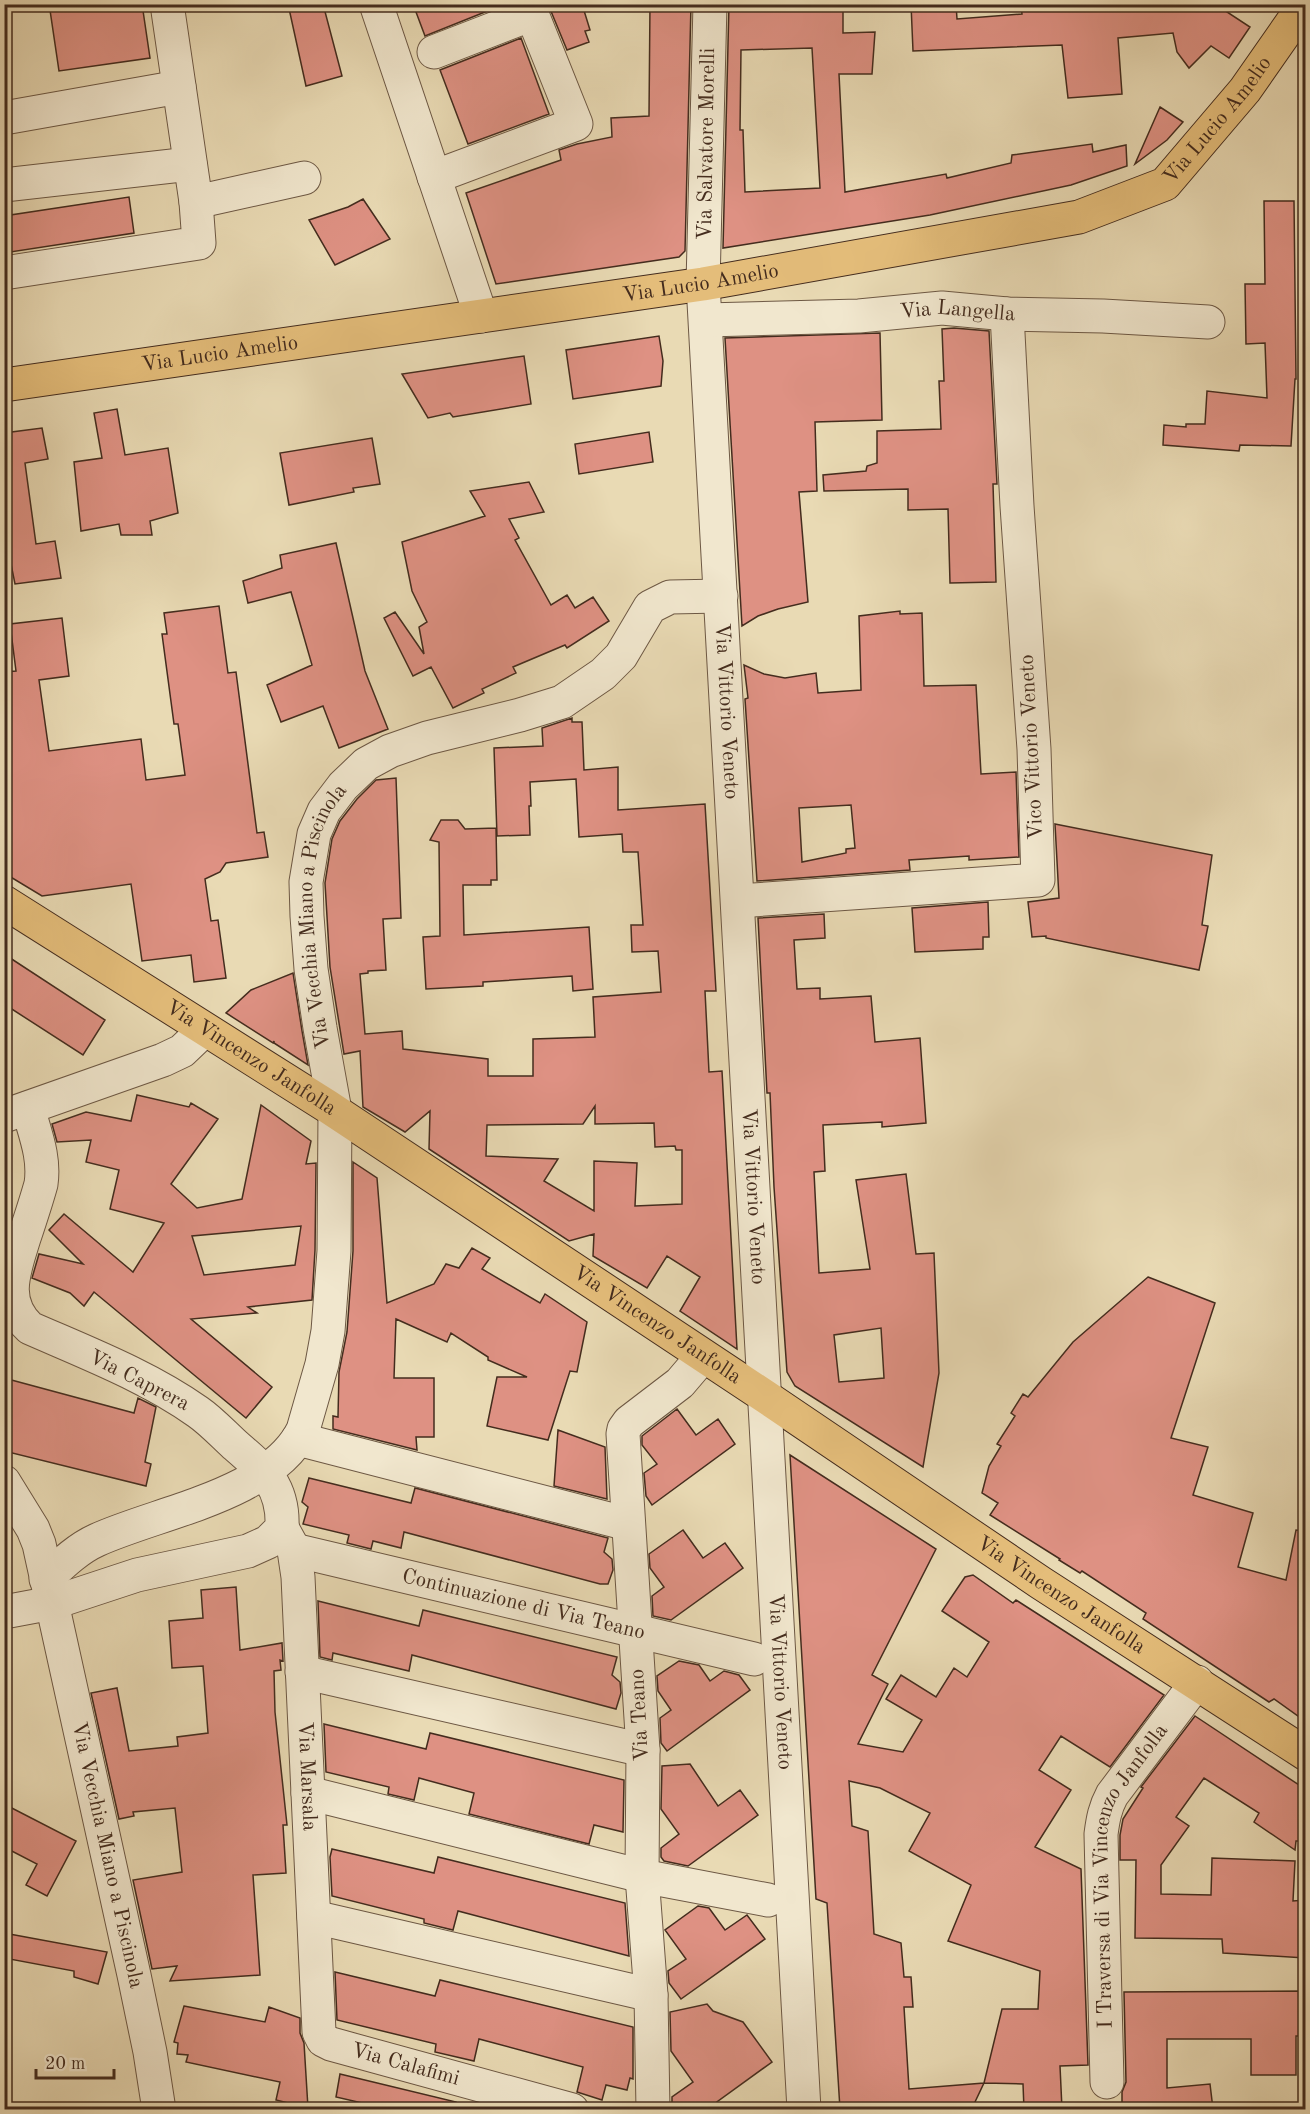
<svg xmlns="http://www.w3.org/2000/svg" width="1310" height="2114" viewBox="0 0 1310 2114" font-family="'Old Standard TT',serif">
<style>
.building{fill:#de9183;stroke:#442c1e;stroke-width:1.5;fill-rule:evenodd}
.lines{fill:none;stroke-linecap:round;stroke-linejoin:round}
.minor-casing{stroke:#6d5844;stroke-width:35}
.major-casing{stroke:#442c1e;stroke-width:35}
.minor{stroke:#f1e7ce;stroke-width:33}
.major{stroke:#e4bd7a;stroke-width:33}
.labels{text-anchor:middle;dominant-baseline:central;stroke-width:5;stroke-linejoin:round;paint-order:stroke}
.street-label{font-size:21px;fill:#442c1e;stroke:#f1e7ce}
</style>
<rect width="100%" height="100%" fill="#e9dab4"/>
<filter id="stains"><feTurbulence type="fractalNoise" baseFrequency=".00333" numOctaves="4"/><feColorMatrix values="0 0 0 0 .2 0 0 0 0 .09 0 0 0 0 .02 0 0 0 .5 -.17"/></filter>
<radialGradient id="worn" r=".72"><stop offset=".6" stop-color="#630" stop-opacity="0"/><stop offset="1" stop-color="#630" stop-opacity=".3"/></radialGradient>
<!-- building -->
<path class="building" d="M86,4H142L150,58L59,71L50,10Z
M288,4H323L342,76L306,86Z
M413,4H505L425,36Z
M548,4H582L590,30L585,31L589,42L567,50Z
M650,4H691L685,251L679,257L496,284L466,193L561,160L559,150L577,144L612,137L611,118L649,116Z
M729,4H843V33L875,32L872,74H839L845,192L946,174L947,178L1011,163L1012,155L1092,144L1093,152L1126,145L1127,166L1071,185L930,215L723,248ZM812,48L820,188L745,192L743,130H740L741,50Z
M911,4H956L957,19L1022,14L1021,4H1215L1250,27L1229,58L1211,46L1189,68L1177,52L1173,33L1118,38L1122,94L1068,98L1062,45L913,51Z
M521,38L549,114L468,144L440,70Z
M1160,107L1183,122L1167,140L1135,164Z
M129,197L134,233L4,253V216Z
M363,199L390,239L335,265L309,220L348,207Z
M1264,201H1294L1296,379H1295L1291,446L1240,445L1239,451L1163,445L1164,425L1186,427V424H1205L1207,391L1267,398L1265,343L1246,344L1245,284H1265Z
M954,328L989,331L997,484H993L996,582L950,583L948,509L908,510V489L824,491L823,475L866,471L867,466L877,463V431L941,429L939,381H944L942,329Z
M880,333L882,420L815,422L817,491L799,492L808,602L778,609L758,616L742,626L725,338Z
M659,336L663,361L661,386L573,399L566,350Z
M524,356L531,404L453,417L450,413L428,418L402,374Z
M117,409L125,455L168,448L178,513L150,521L152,535H121L119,524L81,531L74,462L102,458L94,413Z
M42,428L48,459L25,463L36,544L55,541L61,578L15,584L4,529V433Z
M649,432L653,462L579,474L575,444Z
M372,438L380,484L353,488L354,492L289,505L280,453Z
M529,482L544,512L509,519L519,538L515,540L551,605L567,595L575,608L593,597L609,621L567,648L565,645L513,667L516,673L482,689L484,693L453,708L431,667L413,676L384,618L395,612L424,654L419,627L427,622L412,591L402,542L485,516L470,491Z
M336,543L365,671L388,729L339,748L323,706L281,722L267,685L312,665L291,592L248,603L243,581L282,568L280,555Z
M219,606L228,673L236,672L257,833L264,832L268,857L226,863L220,872L205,879L211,921L218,920L226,978L194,982L191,955L142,961L131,884L42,896L4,873V672L16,671L10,624L62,618L69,676L39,680L49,751L141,739L146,780L185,775L178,724H174L162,634H167L164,613Z
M900,611V614L922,613L924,686L976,685L981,774L1016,772L1019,857L969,860V856L909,860L910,870L757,881L745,699L748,698L744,665L764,674L785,678L816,673L818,693L861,690L859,616ZM851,805L855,848L846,849V853L802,862L799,808Z
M572,718V722H582L584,770L618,767V810L705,804L716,991H705L709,1072L722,1071L737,1349L680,1311L700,1277L667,1256L647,1288L593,1256L594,1234L569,1241L429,1149L430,1111L405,1132L363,1107L360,1051L344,1054L330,967L325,883L332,839L340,821L357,799L376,780L396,778L401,918L383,919L386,970L368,971V973L360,974L365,1034L402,1031L403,1049L488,1059V1076H533V1039L595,1037L593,997L661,992L658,951L632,952L631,925H643L638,852H623L622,834L579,837L576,779L530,782L531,806H529L530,835L497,836L494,748L543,746L542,728ZM595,1106V1124L654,1123L655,1147L675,1146L676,1150H682V1204L635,1206L637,1163L594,1161V1211L544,1181L558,1159L486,1156L487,1125L583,1124Z
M441,820H458L465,829L496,828L497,880H491V885H463L464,935L589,927L593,989L573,991L572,976L483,982V986L426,989L423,937L440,936L439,842L430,840Z
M1055,824L1212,855L1202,925L1208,926L1199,970L1046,938V936L1032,937L1028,902L1059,898Z
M988,902L989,937H983V949L915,952L912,908Z
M824,914L825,938L794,940L797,989L820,988V999L871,996L875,1042L920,1038L926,1123L882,1127V1122L823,1125L825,1171L814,1172L819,1273L870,1269L856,1180L906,1174L916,1254L934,1253L939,1373L923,1467L795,1386L787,1372L774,1187L770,1093H767L758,918ZM881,1328L884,1378L839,1382L834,1335Z
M4,954L105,1020L83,1055L4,1004Z
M293,973L302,1031L308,1065L274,1043V1041L273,1043L226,1013L251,990Z
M137,1095L189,1107L191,1103L218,1119L171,1184L197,1208L242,1199L261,1105L311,1141L306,1164L316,1163L315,1250L312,1300L248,1307L257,1313L191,1319L272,1387L246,1418L94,1292L84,1306L70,1293L32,1278L39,1254L83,1264L49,1230L64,1214L133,1272L164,1223L110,1209L119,1170L86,1162L91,1140L57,1142L52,1124L86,1112L131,1121ZM301,1226L295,1265L204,1275L192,1236Z
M353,1162L377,1178L387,1303L434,1284L446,1264L459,1268L472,1248L490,1258L482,1269L540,1303L545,1294L587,1322L577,1372L570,1371L548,1440L487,1426L497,1377H527L488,1360V1357L451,1333L447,1342L396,1319L394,1378H434V1437H416L417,1450L333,1429V1416L338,1417L339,1372L347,1332L353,1251Z
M1148,1277L1215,1303L1171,1438L1208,1447L1193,1495L1253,1513L1238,1567L1286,1580L1296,1530L1305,1531V1721L1274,1699L1269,1702L1143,1619L1146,1613L1082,1571L1080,1573L1059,1560L1060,1559L990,1515L998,1503L982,1493L989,1466L1001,1446L997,1444L1015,1416L1011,1413L1023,1394L1028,1397L1073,1342Z
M4,1378L134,1413L138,1398L156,1407L145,1462L151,1464L146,1486L4,1451Z
M677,1409L696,1435L718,1419L735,1444L652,1505L646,1496L644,1473L657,1464L642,1445V1436Z
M558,1430L605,1447L607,1499L554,1486Z
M790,1455L936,1549L872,1675L888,1684L858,1744L903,1752L922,1720L886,1699L901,1675L936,1697L954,1668L967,1677L989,1642L942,1611L965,1577L973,1575L1013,1603L1016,1600L1164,1695L1110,1767L1061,1736L1039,1770L1071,1790L1035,1847L1081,1869L1088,2065L1060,2066L1062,2109H1024L1023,2084L984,2083L974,2104L918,2109H840L827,1903L816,1899ZM849,1781L880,1788L930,1813L909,1851L971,1885L948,1941L1040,1971L1038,2009H1002L984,2083L909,2089L904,2007H913L911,1977H904L901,1943L874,1934L868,1831L852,1826Z
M309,1478L411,1503L415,1488L608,1538L604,1552L612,1559L613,1570L608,1584H600L404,1532L401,1548L373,1541L371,1549L347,1543L349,1535L303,1524L308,1507L302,1502Z
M683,1530L703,1558L725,1543L743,1568L671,1620L653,1616L652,1596L664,1587L650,1568L649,1554Z
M236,1587L240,1650L282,1643L283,1661L280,1660L281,1670L274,1671L275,1712L287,1825H283L286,1873L253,1875L260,1975L170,1981L177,1966L152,1969L133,1880L182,1872L175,1808L133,1812L134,1816L119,1819L91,1693L117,1688L129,1751L178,1746L177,1737L208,1733L203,1666L172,1668L169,1621L203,1618L201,1590Z
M318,1601L419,1626L423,1610L617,1657L612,1675L620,1682L621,1693L616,1709L412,1655L409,1671L333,1653L332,1660L320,1657Z
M679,1661L699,1665L710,1681L724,1671L739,1675L750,1690L667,1751L661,1743L660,1718L671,1710L658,1691L657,1676Z
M1195,1716L1305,1789V1841H1296L1295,1850L1254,1822L1259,1813L1204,1778L1176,1817L1189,1826L1161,1865V1894L1211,1895L1212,1858L1295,1861L1293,1901L1305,1900V1958L1223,1953L1222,1939L1135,1938L1136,1860H1120V1835L1123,1819L1143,1788L1141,1787Z
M324,1724L426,1749L430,1733L624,1780L623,1832L594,1825L589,1844L469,1814L474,1793L419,1778L414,1800L388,1794L389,1787L326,1772Z
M690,1764L718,1806L740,1790L758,1815L688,1866L664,1861L661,1857V1848L679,1834L661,1809L662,1766Z
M4,1804L76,1841L47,1896L26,1885L37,1864L4,1847Z
M332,1849L434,1873L438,1857L625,1903L629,1956L458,1911L453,1930L424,1923V1919L332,1896L330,1857Z
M698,1906L709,1908L725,1930L747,1915L765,1939L681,1999L669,1983L668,1971L686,1959L665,1930Z
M4,1933L107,1952L98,1984L74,1977V1971L4,1958Z
M335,1972L435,1996L440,1980L633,2027V2079L630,2078L627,2090L606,2085L602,2100L577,2092L583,2067L479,2039L474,2061L435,2052L436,2044L337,2020Z
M1305,1991V2036H1296V2075H1251V2039H1167V2088L1210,2084L1213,2109H1122V2092L1126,2082L1124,1992Z
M707,2004L713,2011L743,2022L772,2062L707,2109H672V2097L693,2082L671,2051L670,2012Z
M184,2006L265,2022L269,2007L300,2018V2033L304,2043L308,2108L276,2100L280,2082L186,2062L188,2055L177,2054L178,2043L174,2042Z
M340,2074L456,2102L455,2109H388L336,2097Z"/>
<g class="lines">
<!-- minor casing -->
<g class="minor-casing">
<g id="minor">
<path d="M167,4L196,202L304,178"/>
<path d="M376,4L481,316"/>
<path id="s1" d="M710,4L703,284L804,2110"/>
<path d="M434,52L532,14"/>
<path d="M4,118L179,87"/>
<path d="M434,177L576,124L528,4"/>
<path d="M4,185L190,164"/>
<path d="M4,273L199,243L196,202"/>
<path id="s2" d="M706,320L859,316L942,308L1007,314L1103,316L1208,322"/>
<path d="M738,901L1038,880L1034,749L1017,506L1007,314"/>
<path d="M4,1116L163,1060L182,1051L204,1030"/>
<path d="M298,1439L628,1524"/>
<path id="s3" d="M4,1482L33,1529L39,1544L134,1975L150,2052L159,2110"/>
<path id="s4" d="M282,1528L294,1550L298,1577L319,2032L323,2040L331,2044L572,2110"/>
<path id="s5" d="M294,1550L754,1659"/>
<path id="s6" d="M46,1579C61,1565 77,1549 97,1540C158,1512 271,1495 303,1430L322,1364L328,1331L334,1251L335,1111L320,1028L311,969L307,916L306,882L314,834L324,811L343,786L366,764L390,751L427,738L520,715L562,702L603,674L621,656L650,607L670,597L721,596"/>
<path d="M4,1612L52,1603L137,1575L248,1551L268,1542L282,1528C284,1486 264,1470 235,1445C223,1434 211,1421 198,1412C147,1376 87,1353 30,1328C1,1301 14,1271 24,1238C30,1220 36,1202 41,1184C45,1157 35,1134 28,1108"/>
<path d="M302,1672L643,1750"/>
<path d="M308,1793L642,1876L768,1900"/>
<path d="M314,1917L651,1995"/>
<path id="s7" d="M1107,2082L1101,1834C1103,1819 1105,1808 1112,1795L1197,1682"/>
<path d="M653,2110L651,1995L642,1876L643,1750L623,1434L624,1429L629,1422L680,1383L703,1356"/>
</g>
</g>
<!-- major casing -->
<g class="major-casing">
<g id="major">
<path id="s8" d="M4,385L703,284L1079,217L1165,184L1245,90L1305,4"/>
<path id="s9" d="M4,902L327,1106L766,1397L1041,1583L1306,1754"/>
</g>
</g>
<!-- minor -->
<use href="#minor" class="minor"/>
<!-- major -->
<use href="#major" class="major"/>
</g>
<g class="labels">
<!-- street labels -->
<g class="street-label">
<text stroke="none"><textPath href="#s8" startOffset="1263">Via Lucio Amelio</textPath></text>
<text transform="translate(707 144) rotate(-89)">Via Salvatore Morelli</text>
<text stroke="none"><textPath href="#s8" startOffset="704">Via Lucio Amelio</textPath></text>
<text stroke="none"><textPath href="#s2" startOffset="252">Via Langella</textPath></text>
<text stroke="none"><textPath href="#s8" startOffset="218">Via Lucio Amelio</textPath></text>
<text stroke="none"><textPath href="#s1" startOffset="708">Via Vittorio Veneto</textPath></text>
<text transform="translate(1032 747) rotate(-93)">Vico Vittorio Veneto</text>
<text stroke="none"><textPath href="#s6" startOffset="825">Via Vecchia Miano a Piscinola</textPath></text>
<text stroke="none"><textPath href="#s9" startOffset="292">Via Vincenzo Janfolla</textPath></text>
<text stroke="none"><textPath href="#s1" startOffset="1194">Via Vittorio Veneto</textPath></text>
<text stroke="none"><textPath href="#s9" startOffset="778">Via Vincenzo Janfolla</textPath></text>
<text transform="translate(139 1381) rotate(27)">Via Caprera</text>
<text stroke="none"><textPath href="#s9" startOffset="1264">Via Vincenzo Janfolla</textPath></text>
<text stroke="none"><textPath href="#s5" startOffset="236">Continuazione di Via Teano</textPath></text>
<text stroke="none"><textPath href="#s1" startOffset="1680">Via Vittorio Veneto</textPath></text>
<text transform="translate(640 1715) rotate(-93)">Via Teano</text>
<text stroke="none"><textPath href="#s4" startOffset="252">Via Marsala</textPath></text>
<text stroke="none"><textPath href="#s3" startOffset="390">Via Vecchia Miano a Piscinola</textPath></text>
<text stroke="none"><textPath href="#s7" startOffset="214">I Traversa di Via Vincenzo Janfolla</textPath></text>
<text stroke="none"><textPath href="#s4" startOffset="603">Via Calafimi</textPath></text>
</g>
</g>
<!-- margin -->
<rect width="1310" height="2114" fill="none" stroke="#e9dab4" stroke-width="24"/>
<rect x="6" y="6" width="1298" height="2102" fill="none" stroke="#442c1e" stroke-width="3"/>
<rect x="12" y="12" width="1286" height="2090" fill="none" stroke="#442c1e" stroke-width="1.5"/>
<!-- scale -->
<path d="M36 2069v9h78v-9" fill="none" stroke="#442c1e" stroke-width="3"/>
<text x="45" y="2069" font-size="18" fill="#442c1e" stroke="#f1e7ce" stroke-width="4.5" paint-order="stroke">20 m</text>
<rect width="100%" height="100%" filter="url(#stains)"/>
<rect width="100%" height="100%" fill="url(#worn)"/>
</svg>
